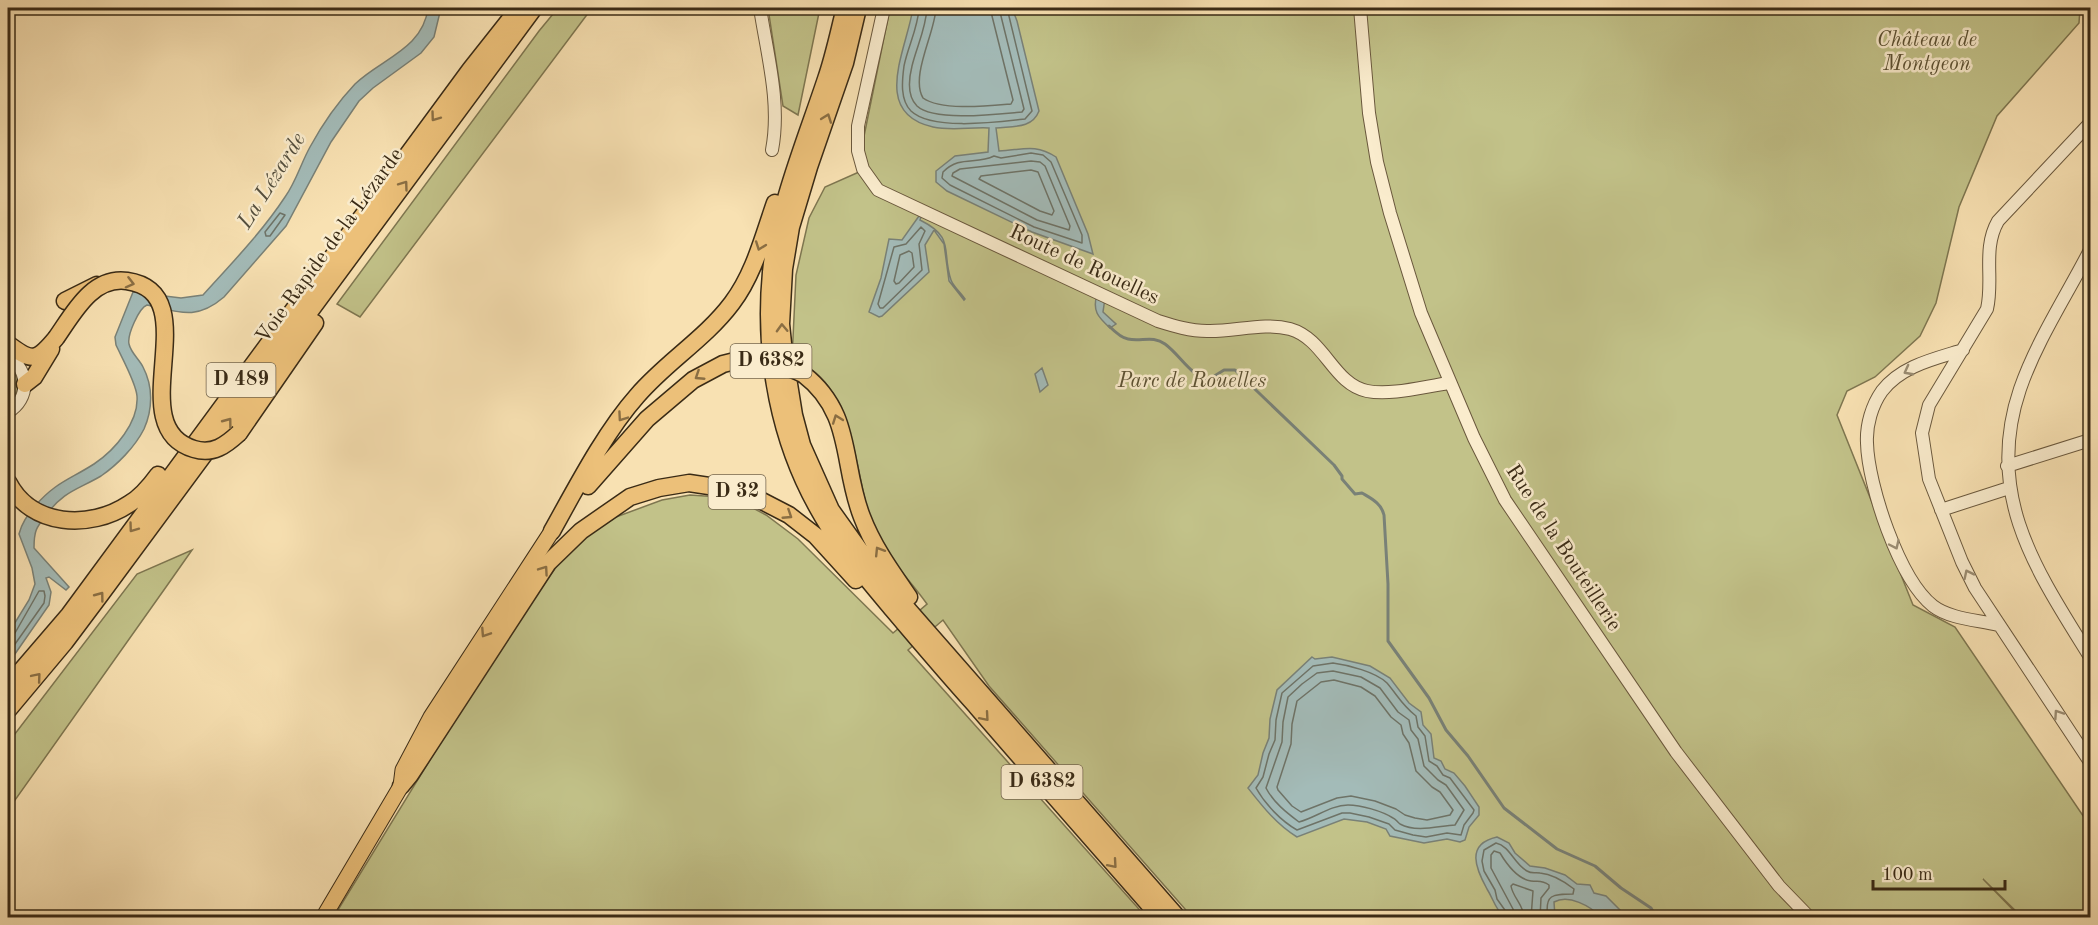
<svg xmlns="http://www.w3.org/2000/svg" width="2098" height="925" viewBox="0 0 2098 925" font-family="'Old Standard TT',serif">
<style>
.green{fill:#c2c289;stroke:#7e7650;stroke-width:1.5}
.water{fill:#a3bbb8;stroke:#798177;stroke-width:1.5}
.lines{fill:none;stroke-linecap:round;stroke-linejoin:round}
.shore{stroke:#6e7367;stroke-width:1.5}
.stream{stroke:#798177;stroke-width:3}
.minor-casing{stroke:#6a583d;stroke-width:14}
.major-casing{stroke:#3a2b16;stroke-width:17}
.highway-casing{stroke:#3a2b16;stroke-width:19}
.minor{stroke:#faeccd;stroke-width:12}
.major{stroke:#ecc079;stroke-width:15}
.highway{stroke:#ecc079;stroke-width:16}
.highway-bridge-casing{stroke:#3a2b16;stroke-width:19;stroke-linecap:butt}
.highway-bridge{stroke:#ecc079;stroke-width:16}
.oneway{stroke:#8a6e43}
.oneway2{stroke:#9a8c72}
.labels{text-anchor:middle;dominant-baseline:central;stroke-width:5;stroke-linejoin:round;paint-order:stroke}
.shield{fill:#faeccd;stroke:#74654d;stroke-width:1.5}
.shield-label{font-size:20px;font-weight:bold;fill:#3a2b16}
.park-label{font-size:21px;font-style:italic;fill:#5c5133;stroke:#faeccd}
.street-label{font-size:21px;fill:#3a2b16;stroke:#faeccd}
.water-label{font-size:22px;font-style:italic;fill:#544f3e;stroke:#faeccd}
</style>
<rect width="100%" height="100%" fill="#f8e1b2"/>
<filter id="stains"><feTurbulence type="fractalNoise" baseFrequency=".00333" numOctaves="4"/><feColorMatrix values="0 0 0 0 .2 0 0 0 0 .09 0 0 0 0 .02 0 0 0 .5 -.17"/></filter>
<radialGradient id="worn" r=".72"><stop offset=".6" stop-color="#630" stop-opacity="0"/><stop offset="1" stop-color="#630" stop-opacity=".3"/></radialGradient>
<!-- green -->
<path class="green" d="M558,8H592L360,317L337,304L539,31Z
M768,8H820L798,115L783,106Z
M890,8H2080L2079,23L1997,116L1959,207L1936,303L1920,336L1875,377L1847,391L1837,415L1913,605L1955,627L2090,826V917H2022L1983,879L2020,917H1192L989,686L943,620L908,650L1146,917L333,918L493,657L563,557L589,535L616,517L662,500L690,495L734,498L766,515L798,539L893,633L927,604C911,581 881,551 872,526C856,478 856,408 816,373C809,367 799,363 792,359L796,275L809,218L825,187L868,168L862,146Z
M8,365C21,376 21,393 8,404Z
M192,550L166,587L8,810V743L137,574Z"/>
<!-- water -->
<path class="water" d="M428,8H441L434,37L421,53L373,88L359,101L331,142L286,226L224,297C196,321 179,312 147,305C139,308 127,335 129,344C131,353 139,359 143,367C153,386 153,409 144,429C135,447 117,465 101,476C77,490 64,491 46,515C36,528 34,531 34,548L69,587L66,590L49,577L46,578L51,592L49,605L8,664V634L29,600L35,584L32,568L19,534C22,522 28,515 35,506C56,482 69,480 94,464C115,450 139,422 137,396C136,383 122,358 116,345L115,337L133,292L181,298L203,295C231,264 262,232 285,197C296,182 301,163 310,147C322,125 337,103 355,84C381,59 423,49 428,8Z
M913,8H1012L1017,21L1039,111C1032,129 1013,126 996,128L999,151C1022,150 1035,143 1056,157L1088,234L1093,254L1032,232L947,191L936,182V171L955,156L988,152L989,128C971,127 951,131 933,127C870,113 907,49 913,8Z
M919,216L921,217L920,220C956,238 941,250 951,280C953,286 961,293 965,299L964,300L949,281L944,244L934,230L925,245L929,272L882,316L879,317L869,312L881,278L889,239L902,240Z
M1097,294L1105,298L1103,312L1116,324L1110,328C1098,317 1092,311 1097,294Z
M1042,368L1048,385L1040,392L1035,374Z
M1312,657L1315,659L1332,657L1370,666L1390,678L1409,703L1421,712L1423,725L1431,734L1434,758L1441,761L1445,769L1454,773L1465,786L1479,807V815L1469,827L1465,840L1460,842L1447,839L1424,843L1390,836L1386,829L1367,822L1344,819L1297,837C1277,825 1263,807 1248,788L1258,775L1263,753L1269,738L1270,719L1277,690Z
M1497,837L1509,843L1515,853L1530,866L1545,868L1565,875L1577,884L1590,885L1594,893L1606,896L1627,917H1601C1590,906 1569,894 1554,902L1555,917H1504C1494,907 1494,900 1487,889C1476,869 1465,844 1497,837Z"/>
<g class="lines">
<!-- shore -->
<path class="shore" d="M919,8C918,28 908,46 904,66C902,81 900,100 911,111C932,131 998,122 1025,119L1032,111L1007,8
M927,8C926,28 917,46 912,66C909,78 907,96 917,106C934,122 999,114 1022,112L1024,109L999,8
M936,8C935,33 910,76 923,98C941,111 988,106 1011,104L1013,100L990,8
M1031,153L1043,155L1051,162L1082,235V243L1034,227L950,185L942,178L943,172C960,155 976,165 994,156L1001,158Z
M1031,161L1040,162L1045,166L1070,226L1069,230L1037,220L952,176L953,173L960,169Z
M1031,170L1038,172L1054,211L1052,215L1040,211L979,179L981,176Z
M280,213L285,215L270,236H266L265,232Z
M921,227L925,231L919,244L922,270L883,308H880L878,304L894,247L906,244Z
M909,251L912,253L914,267L899,283L896,284L894,281L900,255Z
M8,636L15,633L39,591H44L45,596L44,603L8,654
M1333,663C1348,665 1376,672 1387,683C1398,696 1402,705 1416,716L1418,727L1425,736L1429,761L1437,766L1443,775L1450,778L1474,810L1473,813L1464,825L1461,835L1447,833L1426,837L1413,835L1395,830L1389,824L1369,817L1350,813H1342L1297,830C1281,821 1265,804 1256,788L1263,777L1269,754L1275,740L1276,720L1282,693L1313,666Z
M1333,671L1361,677L1380,688L1398,712L1409,720L1411,730L1418,739L1424,766L1438,780L1446,785L1464,810L1455,825C1438,826 1417,833 1400,824C1397,822 1396,819 1393,818C1382,811 1361,805 1348,805C1331,805 1315,818 1299,822C1287,813 1273,802 1266,788L1282,742L1283,722L1288,697L1302,684L1317,673Z
M1334,680L1361,687L1375,696L1391,717L1401,725L1403,734L1409,743L1416,771L1432,787L1440,792L1453,810L1450,815L1427,820L1415,818L1405,815L1396,809L1375,801L1351,796L1337,798L1301,812L1292,806L1278,790L1277,787L1291,744L1292,724L1297,701L1321,682Z
M1507,918V913L1497,899L1495,890L1484,871L1482,861L1484,850L1496,843C1510,846 1514,864 1527,871C1532,874 1535,872 1540,873C1552,874 1565,882 1574,889L1573,894C1553,894 1544,894 1548,918
M1515,918L1513,909L1491,868V855L1494,851L1500,853C1506,863 1517,879 1531,881C1539,882 1542,880 1549,885V888L1541,898L1540,918
M1524,918C1524,905 1513,898 1511,886L1513,884L1533,891L1531,918"/>
<!-- stream -->
<path class="stream" d="M1109,326C1114,331 1121,338 1128,339C1141,342 1153,335 1165,344C1180,355 1189,374 1208,380L1224,370H1235L1334,465L1342,476V479L1355,494L1362,493C1372,499 1381,503 1384,515L1388,584V641L1429,698L1446,730L1468,756L1504,808L1557,849L1595,866L1621,888L1651,908L1657,918"/>
<!-- minor casing -->
<g class="minor-casing">
<path id="minor" d="M760,8C767,54 781,103 772,150
M884,8L858,126V151L863,169L878,190L1158,321C1174,326 1190,331 1207,331C1234,332 1264,322 1290,329C1325,339 1333,384 1367,391C1391,396 1426,386 1450,383
M1360,8L1369,113L1377,162L1390,213L1421,313L1474,438L1505,500L1676,752L1779,886L1810,918
M2090,123L1998,221C1982,249 1994,279 1987,309L1929,405L1922,433L1929,479L1962,562L1975,588L2090,762
M2090,250C2067,295 2037,340 2020,389C1984,495 2036,570 2090,657
M1963,350C1934,359 1901,366 1882,391C1872,405 1866,425 1867,443C1868,485 1899,579 1933,606C1950,619 1978,620 1998,625
M8,357C30,370 30,399 8,412
M2007,466L2090,440
M1941,510L2009,488"/>
</g>
<!-- major casing -->
<g class="major-casing">
<path id="major" d="M323,918L401,786L403,770L431,717L552,531"/>
</g>
<!-- highway casing -->
<g class="highway-casing">
<path id="highway" d="M845,8C839,31 834,56 826,79C805,142 778,206 771,272C763,356 779,444 823,517C842,550 868,580 893,610C920,642 948,675 976,706C1037,777 1099,847 1161,918
M858,8L845,63L809,167L791,227L784,269L781,324L784,353L794,415L802,445L831,510L876,573L1178,918
M65,301L97,285
M8,344C32,362 36,362 56,338
M803,374C854,413 841,464 862,517C873,546 891,571 909,597
M25,384L34,377L51,349
M239,433L315,323
M8,482C31,527 90,530 129,504C141,497 150,486 158,475
M588,486L647,419L693,380L723,364L739,360H754
M552,531C576,488 605,432 637,396C666,362 705,339 732,303C754,274 763,237 775,203
M8,686L69,615L470,70L519,8
M8,710L65,642L101,594L534,8
M401,786L410,775L548,563L581,531L630,497L659,488L689,483L729,489L760,500L789,515L816,536L856,580"/>
</g>
<!-- minor -->
<use href="#minor" class="minor"/>
<!-- major -->
<use href="#major" class="major"/>
<!-- highway -->
<use href="#highway" class="highway"/>
<!-- highway-bridge casing -->
<g class="highway-bridge-casing">
<path id="highway-bridge" d="M56,338C73,314 92,276 127,281C210,293 119,427 194,449C213,455 226,445 239,433
M754,360C773,361 786,366 803,374"/>
</g>
<!-- highway-bridge -->
<use href="#highway-bridge" class="highway-bridge"/>
</g>
<!-- one-way arrows -->
<defs><path id="oneway-chevron" d="M-2-3.5L2.5 0L-2 3.5" fill="none" stroke-width="1.6" stroke-linecap="round" stroke-linejoin="round" transform="scale(1.5)"/></defs>
<g class="oneway">
<use href="#oneway-chevron" transform="translate(435 117) rotate(126)"/>
<use href="#oneway-chevron" transform="translate(827 118) rotate(-70)"/>
<use href="#oneway-chevron" transform="translate(404 185) rotate(-54)"/>
<use href="#oneway-chevron" transform="translate(760 246) rotate(110)"/>
<use href="#oneway-chevron" transform="translate(130 283) rotate(14)"/>
<use href="#oneway-chevron" transform="translate(782 328) rotate(-92)"/>
<use href="#oneway-chevron" transform="translate(699 376) rotate(147)"/>
<use href="#oneway-chevron" transform="translate(622 417) rotate(125)"/>
<use href="#oneway-chevron" transform="translate(837 419) rotate(-110)"/>
<use href="#oneway-chevron" transform="translate(228 422) rotate(-53)"/>
<use href="#oneway-chevron" transform="translate(788 515) rotate(33)"/>
<use href="#oneway-chevron" transform="translate(133 528) rotate(126)"/>
<use href="#oneway-chevron" transform="translate(879 551) rotate(-122)"/>
<use href="#oneway-chevron" transform="translate(544 570) rotate(-55)"/>
<use href="#oneway-chevron" transform="translate(100 596) rotate(-53)"/>
<use href="#oneway-chevron" transform="translate(485 633) rotate(123)"/>
<use href="#oneway-chevron" transform="translate(37 677) rotate(-50)"/>
<use href="#oneway-chevron" transform="translate(985 717) rotate(49)"/>
<use href="#oneway-chevron" transform="translate(1113 864) rotate(49)"/>
</g>
<g class="oneway2">
<use href="#oneway-chevron" transform="translate(1908 371) rotate(152)"/>
<use href="#oneway-chevron" transform="translate(1895 545) rotate(65)"/>
<use href="#oneway-chevron" transform="translate(1968 574) rotate(-116)"/>
<use href="#oneway-chevron" transform="translate(2058 714) rotate(-124)"/>
</g>
<g class="labels">
<!-- shield labels -->
<g class="shield">
<rect x="730.5" y="344" width="81" height="34" rx="4.5"/>
<rect x="206.5" y="363" width="69" height="34" rx="4.5"/>
<rect x="708.5" y="475" width="57" height="34" rx="4.5"/>
<rect x="1001.5" y="765" width="81" height="34" rx="4.5"/>
</g>
<g class="shield-label">
<text x="771" y="361">D 6382</text>
<text x="241" y="380">D 489</text>
<text x="737" y="492">D 32</text>
<text x="1042" y="782">D 6382</text>
</g>
<!-- park labels -->
<g class="park-label">
<text x="1927" y="40">Château de<tspan x="1927" dy="24">Montgeon</tspan></text>
<text x="1192" y="381">Parc de Rouelles</text>
</g>
<!-- street labels -->
<g class="street-label">
<text transform="translate(330 246) rotate(-54)">Voie Rapide de la Lézarde</text>
<text transform="translate(1084 265) rotate(25)">Route de Rouelles</text>
<text transform="translate(1563 548) rotate(57)">Rue de la Bouteillerie</text>
</g>
<!-- water labels -->
<g class="water-label">
<text transform="translate(272 181) rotate(-58)">La Lézarde</text>
</g>
</g>
<!-- margin -->
<rect width="2098" height="925" fill="none" stroke="#f8e1b2" stroke-width="30"/>
<rect x="9" y="9" width="2080" height="907" fill="none" stroke="#3a2b16" stroke-width="3"/>
<rect x="15" y="15" width="2068" height="895" fill="none" stroke="#3a2b16" stroke-width="1.5"/>
<!-- scale -->
<path d="M1873 880v9h132v-9" fill="none" stroke="#3a2b16" stroke-width="3"/>
<text x="1882" y="880" font-size="18" fill="#3a2b16" stroke="#faeccd" stroke-width="4.5" paint-order="stroke">100 m</text>
<rect width="100%" height="100%" filter="url(#stains)"/>
<rect width="100%" height="100%" fill="url(#worn)"/>
</svg>
